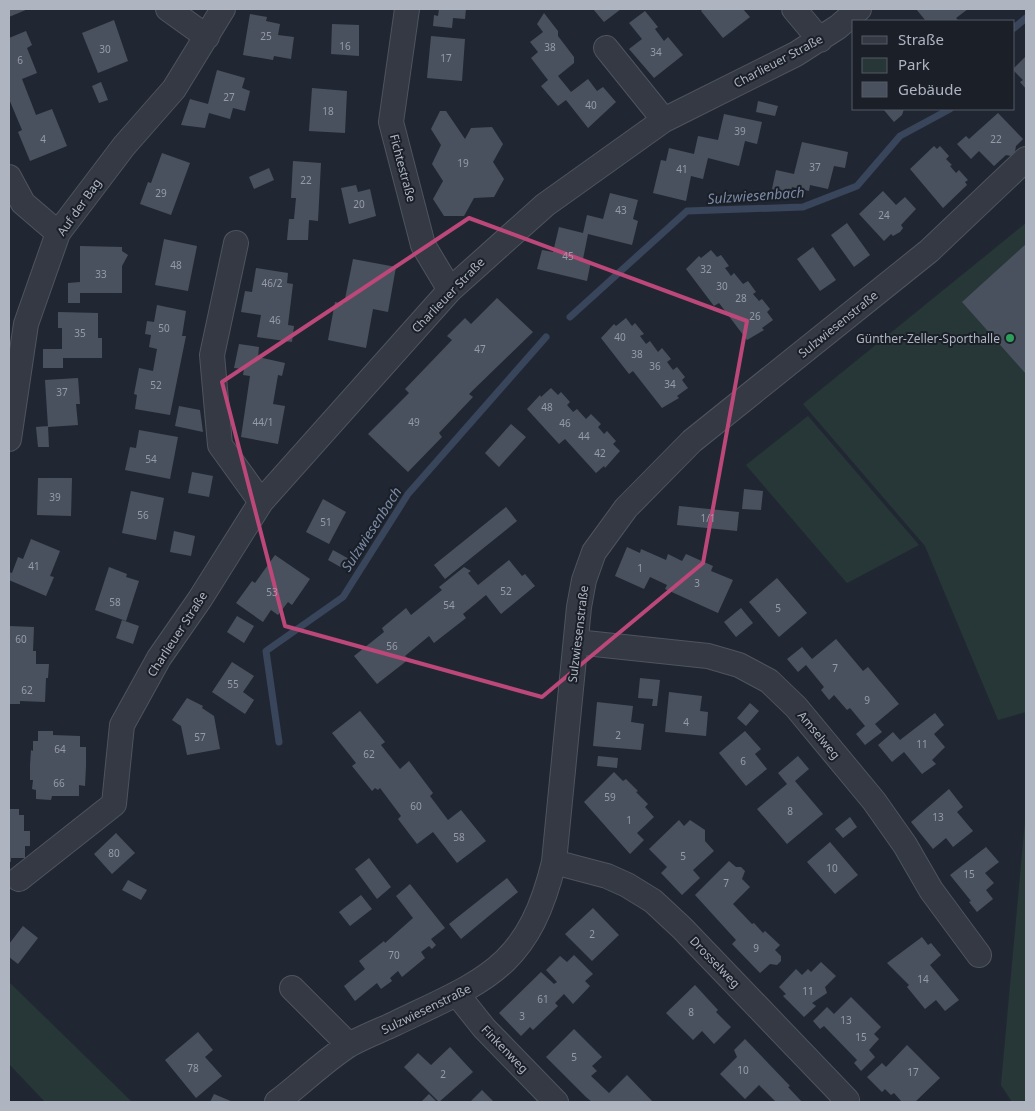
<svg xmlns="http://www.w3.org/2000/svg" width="1035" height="1111" viewBox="0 0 1035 1111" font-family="'Noto Sans',sans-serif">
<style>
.green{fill:#273737}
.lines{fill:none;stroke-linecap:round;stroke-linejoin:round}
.stream{stroke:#38455a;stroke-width:7}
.building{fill:#4a515e}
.minor-casing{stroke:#4f545e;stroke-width:26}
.minor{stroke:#343943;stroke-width:24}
.marked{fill:none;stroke:#bc4779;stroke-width:4;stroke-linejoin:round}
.leisure-dot{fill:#2e9e5b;stroke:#1a1f28;stroke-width:2}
.labels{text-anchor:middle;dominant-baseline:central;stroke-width:4;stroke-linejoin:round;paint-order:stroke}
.number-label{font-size:10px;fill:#959ba8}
.street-label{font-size:12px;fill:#aeb4c0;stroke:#1a1f28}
.poi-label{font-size:12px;fill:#aeb4c0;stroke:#1a1f28;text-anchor:end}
.water-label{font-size:14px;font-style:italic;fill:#7a8aa5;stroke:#1a1f28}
</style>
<rect width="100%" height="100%" fill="#212732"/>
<!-- green -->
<path class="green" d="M1026,223V712L998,720L925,546L803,404Z
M808,416L919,545L847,583L746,465Z
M1026,810V1102H1012L1001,1085Z
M9,982L132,1102H45L9,1064Z"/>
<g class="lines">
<!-- stream -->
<path class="stream" d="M1014,28L1026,18
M570,317L687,211L803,207L857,186L900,136L950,109
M279,742L266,651L343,597L408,494L546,337"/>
</g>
<!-- building -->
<path class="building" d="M9,9H28L9,17Z
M439,9H466L465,19L453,18L452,28L433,26L434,15L438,16Z
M593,9H621L604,22Z
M703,9H743L750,17L723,38L701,11Z
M916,9H968L956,18L959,21H926Z
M645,11L658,27L655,29L664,41L668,37L683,55L654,78L629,49L642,39L629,23Z
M544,13L558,31V36L574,57V63L558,76L571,92L588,79L597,91L603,87L616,102L588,128L566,100L558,106L541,86L548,80L531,58L538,52L530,42L543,32L537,24Z
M250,14L267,17L266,21L280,24L278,35L294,37L291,59L274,56L273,60L243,55Z
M114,20L128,61L98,73L82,33Z
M332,24L359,25V56L331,54Z
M26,31L32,45L27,48L37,73L22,79L36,115L52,109L67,146L30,161L18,132L22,130L9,99V38Z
M431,36L465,39L462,81L427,78Z
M1026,56V89L1020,82L1023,80L1014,71V68Z
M217,70L245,78L242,88L250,91L245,111L233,108L230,119L209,113L205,128L181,125L190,99L208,104Z
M101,82L108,100L99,103L92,86Z
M312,88L347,91L345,133L309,131Z
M758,101L778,106L775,116L756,112Z
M883,109H904L902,115L894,122Z
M440,111H446L465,139L471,128L492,127L503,144L493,162L504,179L494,197L474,198L464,216H444L433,199L443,181L432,164L441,145L431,129Z
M998,113L1023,139L1016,146L1015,152L1011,156L1006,155L994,166L979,151L971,159L957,144L966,136L969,139Z
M724,114L762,122L757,144L745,141L739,166L708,158L703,179L691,176L686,201L653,193L661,160L666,161L669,148L694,154L698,136L718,140Z
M802,142L848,152L845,168L834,166L828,189L810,185L809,191L792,187L790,194L772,189L776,170L794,174Z
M934,146L937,149L940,146L949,156L946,159L952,165L950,166L956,173L959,170L968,180L965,182L967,185L943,208L910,169Z
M162,153L190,163L171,215L140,204L148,182L151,183Z
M293,161L321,163L318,221L309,220L308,240H287L289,219H294L296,198H291Z
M269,168L274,180L254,189L249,177Z
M356,185L358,192L370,189L376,216L349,224L341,188Z
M883,191L896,205L905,197L916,209L901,225L903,228L900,232L893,236L891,234L884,241L859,214Z
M610,193L638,200L633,219L638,221L632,245L588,234L583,259L591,261L587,281L537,269L542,250L553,252L559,227L583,233L587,215L603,219Z
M847,223L870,255L854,267L831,235Z
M164,239L197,246L188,291L155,285Z
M1026,244V374L962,302Z
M80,246L122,247V251L128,255L122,266V293H80V303H68V283L80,282Z
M813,247L836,280L820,291L797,259Z
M711,250L717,257L721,255L729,266L725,268L731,276L734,273L743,284L748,281L756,292L753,294L759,301L762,299L770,309L767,312L773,320L762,328L764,330L747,340L719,303L714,306L686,269L699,256L701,258Z
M353,259L396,267L388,312L373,309L366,348L328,340L335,302L344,304Z
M256,268L288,273L287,283L293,284L288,325L294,326L292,342L257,337L261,315L241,312L245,291L252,292Z
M497,298L533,332L469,394L473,397L439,433L442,437L408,472L368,434L409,393L405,389L452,340L447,336L465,318L471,324Z
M157,305L186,311L182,336H186L170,415L135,409L137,395L134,394L139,368L153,371L157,349L149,347L151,335L145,334L147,321L154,322Z
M58,312L98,313V338H102V358H63V368H43V349H62V328H58Z
M626,318L632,326L635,323L644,334L640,336L646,344L650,341L658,352L662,348L671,359L667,362L673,370L677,367L685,377L682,380L688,388L677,396L679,398L662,408L633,371L629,374L601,338L614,324L616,326Z
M239,344L259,347L258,357L285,363L282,376L278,375L273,404L285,406L278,444L241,437L250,376L243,375L244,369L234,368Z
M78,378L80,404H76L78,425L48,427L45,380Z
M551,388L558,395L561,392L570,402L567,405L573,412L577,409L586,419L591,414L601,424L598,427L604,434L607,431L616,441L613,444L620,451L605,468L604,466L596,473L565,439L559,444L527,409L540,395L541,397Z
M179,406L200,410L203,432L175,426Z
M511,424L526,437L499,467L485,453Z
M48,426L49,447H38L36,427Z
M139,430L178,437L170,479L125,470L130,447L136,448Z
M192,472L213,476L209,497L188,493Z
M38,478H72L71,516L37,515Z
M744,489L763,491L761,510L742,509Z
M131,491L164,498L156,540L122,533Z
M323,499L346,512L329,544L306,532Z
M679,506L739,512L737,531L677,525Z
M506,507L517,521L445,579L434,565Z
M174,531L195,536L191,556L170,552Z
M31,539L60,551L50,576L54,577L46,596L9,580V572L12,573L18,557L23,559Z
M627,547L640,553L641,549L666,560L668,554L682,561L686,554L713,566L711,571L733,580L718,613L665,589L667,585L650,577L644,589L615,576Z
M333,550L349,559L344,569L328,560Z
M275,555L310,579L292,605L288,602L278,615L271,610L263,622L236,603L252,581L255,583Z
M509,560L522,576L525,574L535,586L501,614L486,595L463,614L466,618L434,643L429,636L405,656L409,659L377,684L354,656L384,632L382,628L406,608L411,615L442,590L439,587L464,567L471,571L468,573L478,585Z
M109,567L127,574L126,577L139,581L126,621L95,610Z
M777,578L807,613L779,637L749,602Z
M741,608L753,623L736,637L724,622Z
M237,616L254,626L244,643L227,632Z
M122,620L139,626L133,644L116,638Z
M9,626L34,627L33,651H36V664H49L48,678H46L45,702L20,701V704H9Z
M836,639L863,671L868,667L899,704L875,724L882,732L865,745L856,734L865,726L850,708L847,710L834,695L829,700L821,690L824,687L806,665L798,672L787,659L802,647L812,659Z
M232,662L254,676L243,692L254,700L245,714L212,692Z
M640,678L660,680L657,706H652L653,699L638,698Z
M669,692L702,696L700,711L708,712L706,736L665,732Z
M187,698L203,706L202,708L214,716L220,749L187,755L181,726L172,720Z
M597,702L633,706L631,722L644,724L641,750L593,746Z
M750,703L759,711L746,726L737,718Z
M360,711L385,742L381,745L400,769L409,761L433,793L430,796L448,820L461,810L486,841L457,863L433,832L417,844L398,819L401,816L380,788L378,790L375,788L372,791L352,766L356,763L332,733Z
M935,713L944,725L934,734L945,747L932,760L936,764L922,774L904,752L892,762L878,745L893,732L900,740Z
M38,731H53V735L80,736V747H86V766L85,786L79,785V796H52L51,800L36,799V790L32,789L33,780H30V765L31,750L33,751V741H38Z
M745,731L761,749L755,754L767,769L746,786L719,753Z
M598,756L618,758L617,768L597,766Z
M798,756L809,769L795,781L823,814L787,844L757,809L787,784L778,773Z
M614,772L623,781L626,779L638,791L636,792L648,804L645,807L654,817L637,833L644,840L630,854L584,802Z
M949,789L963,807L957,812L973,831L953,847L946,838L933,849L911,822Z
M9,809H19V815H24V831H30V846H25V858H11V862L9,861Z
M850,817L857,827L843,838L835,829Z
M679,820L684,826L690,820L705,830V841L714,851L693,870L700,878L682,895L661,873L667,867L649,849Z
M116,833L135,853L112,874L94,854Z
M830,842L858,875L835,894L807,862Z
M986,847L999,862L985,873L994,883L986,890L993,899L977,912L969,902L971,901L950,875Z
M369,858L391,887L377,899L355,869Z
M729,861L736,867H741L745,871L742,879L750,887L733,904L752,924L754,923L763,933L765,931L780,945L775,950L781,956V961L777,965L770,964L760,973L732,944L736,940L695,895Z
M507,878L518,892L461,939L449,924Z
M128,880L147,890L141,900L122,890Z
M410,884L445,928L431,939L436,945L432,949L429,946L421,952L425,958L402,977L398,971L390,978L392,981L381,989L377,983L355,1001L344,986L365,969L359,961L384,941L385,943L413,918L396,896Z
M361,895L372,909L350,926L339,912Z
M593,908L619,935L592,961L565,934Z
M23,926L38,938L18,964L9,957V944Z
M922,937L928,945L931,943L941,955L930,965L959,1000L945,1011L936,1000L925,1009L907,987L909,985L887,963Z
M574,955L593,974L585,981L590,986L573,1004L564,994L555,1003L558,1006L533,1030L530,1027L521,1036L499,1013L541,972L554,984L557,982L546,970L560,956L567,962Z
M821,962L836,976L825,987L827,993L812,1003L816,1006L804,1017L783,996L786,994L779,987L796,969L802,975L808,969L811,972Z
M695,985L718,1010L716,1012L731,1027L714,1044L702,1031L693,1040L666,1013Z
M851,997L881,1027L874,1034L879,1039L869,1050L875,1057L861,1071L854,1063L857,1060L824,1026L820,1029L813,1021L827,1007L834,1014Z
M574,1029L602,1057L592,1066L597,1071L591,1076L609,1093L627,1075L653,1102H592L586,1097L546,1057Z
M198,1032L213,1050L205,1057L222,1076L196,1098L165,1060Z
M745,1039L790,1086L788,1087L802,1102H773L775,1101L759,1085L745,1099L720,1074L737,1057L734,1050Z
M907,1045L940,1078L915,1102H902L894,1093L891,1095L885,1089L882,1092L867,1077L882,1063L886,1067Z
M450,1047L473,1072L439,1102L404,1067L418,1053L431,1065Z
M482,1090L494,1102H470Z
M214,1094L233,1102H210Z
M429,1094L436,1101L435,1102H421Z"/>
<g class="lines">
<!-- minor casing -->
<g class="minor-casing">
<path id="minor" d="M168,9L207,37
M407,9L391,122L423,245L450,290
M794,9L820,40
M606,48L664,120
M9,177L23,203L58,233
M236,243L212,355L220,445L261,502
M9,439L26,324L58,233L124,146L174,89L223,9
M576,642L708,656L739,665L769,681L796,707L874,801L905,845L931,890L979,955
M554,862L607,876L627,885L653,901L682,928L847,1100L846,1102
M19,879L114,804L122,725L159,658L200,599L261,502L450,290L545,205L664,120L796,54L838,27L859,9
M292,988L349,1045
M457,994L484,1028L556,1102
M277,1102C301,1084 324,1061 349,1045C363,1037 379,1031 394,1024C485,980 528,969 554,862L579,607L584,580L594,552L626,508L692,441L929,251L1026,159"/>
</g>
<!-- minor -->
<use href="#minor" class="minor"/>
</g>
<!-- marked area -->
<path class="marked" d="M469,218L747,321L703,563L542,697L285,626L222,382Z"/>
<!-- markers -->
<circle class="leisure-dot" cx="1010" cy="338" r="5"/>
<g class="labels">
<!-- number labels -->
<g class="number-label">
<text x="266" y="36">25</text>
<text x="345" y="46">16</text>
<text x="550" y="47">38</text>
<text x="105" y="49">30</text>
<text x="656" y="52">34</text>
<text x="446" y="58">17</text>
<text x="20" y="60">6</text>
<text x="229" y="97">27</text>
<text x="591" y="105">40</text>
<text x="328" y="111">18</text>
<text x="740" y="131">39</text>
<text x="43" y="139">4</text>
<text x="996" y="139">22</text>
<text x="463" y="163">19</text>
<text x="815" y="167">37</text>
<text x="682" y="169">41</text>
<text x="306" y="180">22</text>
<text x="161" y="193">29</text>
<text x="359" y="204">20</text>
<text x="621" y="210">43</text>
<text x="884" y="215">24</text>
<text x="568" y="256">45</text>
<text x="176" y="265">48</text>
<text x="706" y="269">32</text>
<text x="101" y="274">33</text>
<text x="272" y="283">46/2</text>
<text x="722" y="286">30</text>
<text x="741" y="298">28</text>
<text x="755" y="316">26</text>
<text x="275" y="320">46</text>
<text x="164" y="328">50</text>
<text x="80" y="333">35</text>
<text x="620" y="337">40</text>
<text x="480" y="349">47</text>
<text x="637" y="354">38</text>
<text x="655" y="366">36</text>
<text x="670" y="384">34</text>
<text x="156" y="385">52</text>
<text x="62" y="392">37</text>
<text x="547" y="407">48</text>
<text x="263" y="422">44/1</text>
<text x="414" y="422">49</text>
<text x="565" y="423">46</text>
<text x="584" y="436">44</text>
<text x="600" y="453">42</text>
<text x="151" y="459">54</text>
<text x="55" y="497">39</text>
<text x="143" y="515">56</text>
<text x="708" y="518">1/1</text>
<text x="326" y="522">51</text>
<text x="34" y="566">41</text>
<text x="640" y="568">1</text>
<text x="697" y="583">3</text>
<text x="506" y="591">52</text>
<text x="272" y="592">53</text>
<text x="115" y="602">58</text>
<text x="449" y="605">54</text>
<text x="778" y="608">5</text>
<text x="21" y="639">60</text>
<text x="392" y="646">56</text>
<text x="835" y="668">7</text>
<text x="233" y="684">55</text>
<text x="27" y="690">62</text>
<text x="867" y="700">9</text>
<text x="686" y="722">4</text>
<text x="618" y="735">2</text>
<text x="200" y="737">57</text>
<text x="922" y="744">11</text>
<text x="60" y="749">64</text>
<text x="369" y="754">62</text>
<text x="743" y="761">6</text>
<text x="59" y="783">66</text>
<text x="610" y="797">59</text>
<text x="416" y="806">60</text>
<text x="790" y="811">8</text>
<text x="938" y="817">13</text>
<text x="629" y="820">1</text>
<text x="459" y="837">58</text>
<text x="114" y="853">80</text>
<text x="683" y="856">5</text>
<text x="832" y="868">10</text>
<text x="969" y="874">15</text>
<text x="726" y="883">7</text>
<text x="592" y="934">2</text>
<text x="756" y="948">9</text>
<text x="394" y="955">70</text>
<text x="923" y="979">14</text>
<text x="808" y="991">11</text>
<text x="543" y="999">61</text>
<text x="691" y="1012">8</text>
<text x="522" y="1016">3</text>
<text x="846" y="1020">13</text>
<text x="861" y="1037">15</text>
<text x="574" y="1057">5</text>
<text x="193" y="1068">78</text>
<text x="743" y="1070">10</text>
<text x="913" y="1072">17</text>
<text x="443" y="1074">2</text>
</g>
<!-- street labels -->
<g class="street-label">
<text transform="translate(778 61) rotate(-28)">Charlieuer Straße</text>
<text transform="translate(403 168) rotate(75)">Fichtestraße</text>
<text transform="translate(79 207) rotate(-55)">Auf der Bag</text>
<text transform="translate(448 295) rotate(-46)">Charlieuer Straße</text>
<text transform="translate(838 324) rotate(-39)">Sulzwiesenstraße</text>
<text transform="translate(177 634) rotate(-57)">Charlieuer Straße</text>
<text transform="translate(578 634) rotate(-83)">Sulzwiesenstraße</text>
<text transform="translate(819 735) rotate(50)">Amselweg</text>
<text transform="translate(715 962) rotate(46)">Drosselweg</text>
<text transform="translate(426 1009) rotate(-26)">Sulzwiesenstraße</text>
<text transform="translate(505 1049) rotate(46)">Finkenweg</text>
</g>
<!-- poi labels -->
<g class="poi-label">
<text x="1000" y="338">Günther-Zeller-Sporthalle</text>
</g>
<!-- water labels -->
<g class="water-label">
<text transform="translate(756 195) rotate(-4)">Sulzwiesenbach</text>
<text transform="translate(371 529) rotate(-57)">Sulzwiesenbach</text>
</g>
</g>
<!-- border -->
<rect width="1035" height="1111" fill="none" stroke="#aeb4c0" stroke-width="20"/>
<!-- legend -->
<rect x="852" y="20" width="162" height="90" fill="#1a1f28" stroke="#555b65"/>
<rect x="862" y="36" width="25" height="8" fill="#343943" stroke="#555b65"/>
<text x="898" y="45" font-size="15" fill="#aeb4c0">Straße</text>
<rect x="862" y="58" width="25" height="15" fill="#273737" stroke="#555b65"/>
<text x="898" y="70" font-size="15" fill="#aeb4c0">Park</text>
<rect x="862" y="82" width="25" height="15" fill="#4a515e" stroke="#555b65"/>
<text x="898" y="95" font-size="15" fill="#aeb4c0">Gebäude</text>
</svg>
